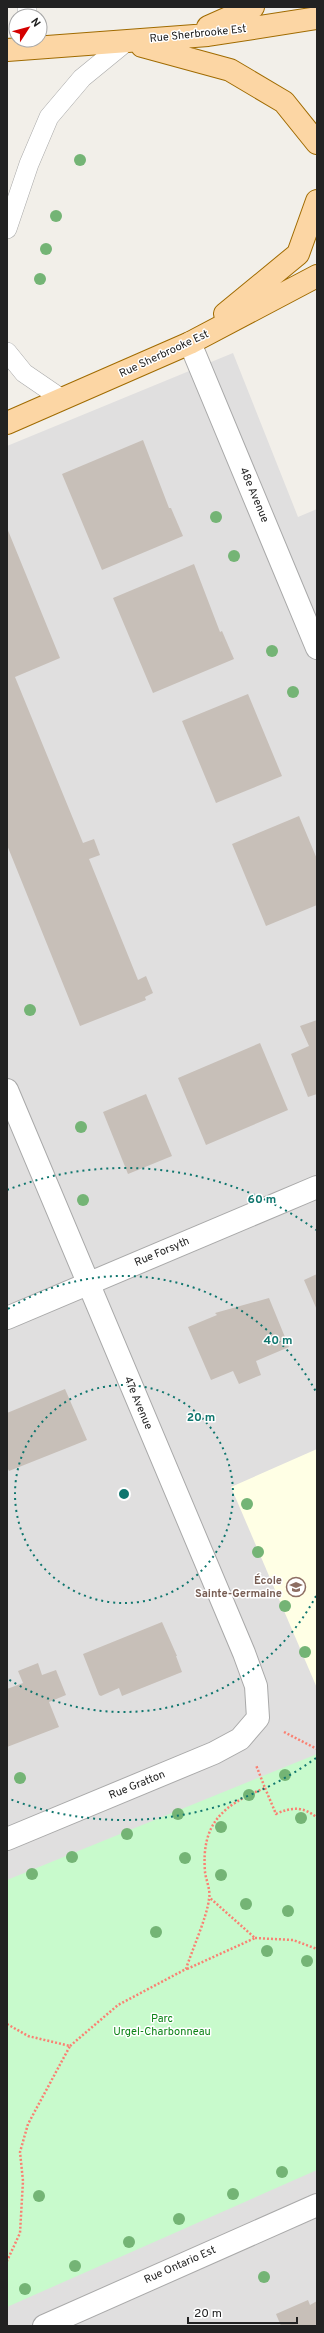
<svg xmlns="http://www.w3.org/2000/svg" width="324" height="2333" viewBox="0 0 324 2333" font-family="Overpass,sans-serif">
<style>
.residential{fill:#e0dfdf}
.education{fill:#ffffe5}
.park{fill:#c8facc}
.building{fill:#c7bfb8}
.lines{fill:none;stroke-linecap:round;stroke-linejoin:round}
.service-casing{stroke:#a9a9a9;stroke-width:20}
.minor-casing{stroke:#a9a9a9;stroke-width:24}
.primary-casing{stroke:#a06b00;stroke-width:24}
.path{stroke:#fa8072;stroke-width:2.5;stroke-dasharray:2 2;stroke-linecap:butt}
.service{stroke:#fff;stroke-width:19}
.minor{stroke:#fff;stroke-width:22}
.primary{stroke:#fcd6a4;stroke-width:22}
.tree{fill:#74b475}
.ring{fill:none;stroke:#0f766e;stroke-width:2;stroke-dasharray:2 4}
.labels{text-anchor:middle;dominant-baseline:central;stroke-width:3;stroke-linejoin:round;paint-order:stroke}
.street-label{font-size:11px;fill:#222;stroke:#fff}
.education-label{font-size:11px;font-weight:bold;fill:#785e54;stroke:#fff;text-anchor:end}
.park-label{font-size:11px;fill:#0c8416;stroke:#fff}
.centre{fill:#0f766e;stroke:#fff;stroke-width:2}
.ring-label{font-size:12px;text-anchor:middle;font-weight:bold;fill:#0f766e;stroke:#fff;stroke-width:3;stroke-linejoin:round;paint-order:stroke}
</style>
<rect width="100%" height="100%" fill="#f2efe9"/>
<!-- residential -->
<path class="residential" d="M233,353L298,517L317,509V2326H7V446Z"/>
<!-- education -->
<path class="education" d="M317,1449V1688L231,1487Z"/>
<!-- park -->
<path class="park" d="M317,1754V2170L7,2307V1880Z"/>
<!-- building -->
<path class="building" d="M143,440L169,508H171L183,536L102,570L62,474Z
M7,528L60,658L15,677L83,843L94,839L100,855L89,859L138,980L146,976L153,993L145,997L146,1000L80,1026L7,845Z
M194,564L220,632L222,631L234,659L153,693L113,598Z
M248,694L282,776L216,803L182,721Z
M299,816L317,859V905L266,926L232,844Z
M317,1020V1094L308,1097L291,1054L309,1046L300,1026Z
M260,1043L288,1110L206,1145L178,1078Z
M146,1094L172,1156L128,1174L103,1112Z
M317,1274V1310L304,1280Z
M269,1298L289,1347L256,1361L261,1375L239,1384L233,1371L211,1380L188,1327L217,1315L215,1313Z
M65,1389L87,1440L9,1471L7,1467V1413Z
M162,1622L177,1656H176L182,1672L122,1696L119,1688L101,1696L99,1695L83,1654Z
M38,1663L42,1675L56,1670L66,1695L49,1702L59,1727L7,1747V1689L23,1683L18,1671Z
M308,2300L310,2305L317,2301V2326H281L276,2314Z"/>
<g class="lines">
<!-- service casing -->
<g class="service-casing">
<path id="service" d="M27,7V16
M7,229L29,164L49,117L82,78L126,42
M7,352L24,373L62,399"/>
</g>
<!-- minor casing -->
<g class="minor-casing">
<path id="minor" d="M190,343L317,648
M7,1090L244,1653L256,1686L258,1718L240,1739L214,1753L7,1839
M7,1318L317,1187
M44,2326L317,2205"/>
</g>
<!-- primary casing -->
<g class="primary-casing">
<path id="primary" d="M208,27L253,7
M142,46L230,70L284,102L317,143
M7,50L208,35L317,18
M225,314L298,254L317,201
M7,423L190,343L317,276"/>
</g>
<!-- path -->
<path class="path" d="M284,1732L317,1749
M265,1788L276,1814C291,1807 304,1806 317,1818
M255,1938L293,1940L317,1949
M187,1969L255,1938L210,1898
M7,2024L28,2036L70,2046L28,2124L20,2152L23,2181L20,2233L7,2261
M70,2046L118,2005L186,1969C192,1950 207,1917 209,1899C211,1891 206,1880 205,1872C201,1823 223,1805 265,1788L256,1765"/>
<!-- service -->
<use href="#service" class="service"/>
<!-- minor -->
<use href="#minor" class="minor"/>
<!-- primary -->
<use href="#primary" class="primary"/>
</g>
<!-- trees -->
<g class="tree">
<circle cx="80" cy="160" r="6"/>
<circle cx="56" cy="216" r="6"/>
<circle cx="46" cy="249" r="6"/>
<circle cx="40" cy="279" r="6"/>
<circle cx="216" cy="517" r="6"/>
<circle cx="234" cy="556" r="6"/>
<circle cx="272" cy="651" r="6"/>
<circle cx="293" cy="692" r="6"/>
<circle cx="30" cy="1010" r="6"/>
<circle cx="81" cy="1127" r="6"/>
<circle cx="83" cy="1200" r="6"/>
<circle cx="247" cy="1504" r="6"/>
<circle cx="258" cy="1552" r="6"/>
<circle cx="285" cy="1606" r="6"/>
<circle cx="305" cy="1652" r="6"/>
<circle cx="285" cy="1775" r="6"/>
<circle cx="20" cy="1778" r="6"/>
<circle cx="249" cy="1795" r="6"/>
<circle cx="178" cy="1814" r="6"/>
<circle cx="301" cy="1818" r="6"/>
<circle cx="221" cy="1827" r="6"/>
<circle cx="127" cy="1834" r="6"/>
<circle cx="72" cy="1857" r="6"/>
<circle cx="185" cy="1858" r="6"/>
<circle cx="32" cy="1874" r="6"/>
<circle cx="221" cy="1875" r="6"/>
<circle cx="246" cy="1904" r="6"/>
<circle cx="288" cy="1911" r="6"/>
<circle cx="156" cy="1932" r="6"/>
<circle cx="267" cy="1951" r="6"/>
<circle cx="307" cy="1961" r="6"/>
<circle cx="282" cy="2172" r="6"/>
<circle cx="233" cy="2194" r="6"/>
<circle cx="39" cy="2196" r="6"/>
<circle cx="179" cy="2219" r="6"/>
<circle cx="129" cy="2242" r="6"/>
<circle cx="75" cy="2266" r="6"/>
<circle cx="264" cy="2277" r="6"/>
<circle cx="25" cy="2289" r="6"/>
</g>
<!-- distance rings -->
<g class="ring">
<circle cx="124" cy="1494" r="109"/>
<path d="M316 1596A218 218 0 0 1 8 1679M8 1309A218 218 0 0 1 316 1392"/>
<path d="M316 1758A326 326 0 0 1 7 1798M7 1190A326 326 0 0 1 316 1230"/>
</g>
<!-- icons -->
<defs>
<g id="school-ring" transform="scale(1)"><circle r="9.5" fill="#fff" stroke="#8d6e63" stroke-width="1.5"/><path d="M0-5L7-2L0 1L-7-2ZM-4 1L0 2.5L4 1V4Q0 6-4 4Z" fill="#8d6e63"/></g>
</defs>
<g fill-rule="evenodd">
<use href="#school-ring" x="296" y="1587"/>
</g>
<g class="labels">
<!-- street labels -->
<g class="street-label">
<text transform="translate(198 34) rotate(-6)">Rue Sherbrooke Est</text>
<text transform="translate(164 354) rotate(-25)">Rue Sherbrooke Est</text>
<text transform="translate(254 495) rotate(67)">48e Avenue</text>
<text transform="translate(162 1252) rotate(-23)">Rue Forsyth</text>
<text transform="translate(138 1403) rotate(67)">47e Avenue</text>
<text transform="translate(137 1785) rotate(-22)">Rue Gratton</text>
<text transform="translate(180 2265) rotate(-24)">Rue Ontario Est</text>
</g>
<!-- education labels -->
<g class="education-label">
<text x="282" y="1581">École<tspan x="282" dy="13">Sainte-Germaine</tspan></text>
</g>
<!-- park labels -->
<g class="park-label">
<text x="162" y="2019">Parc<tspan x="162" dy="13">Urgel-Charbonneau</tspan></text>
</g>
</g>
<circle cx="124" cy="1494" r="6" class="centre"/>
<g class="ring-label">
<text x="262" y="1203">60 m</text>
<text x="278" y="1344">40 m</text>
<text x="201" y="1421">20 m</text>
</g>
<!-- border -->
<rect width="324" height="2333" fill="none" stroke="#222222" stroke-width="16"/>
<!-- north arrow -->
<g transform="translate(28 28) rotate(54)"><circle r="19" fill="#ffffff" stroke="#a7a7a7"/>
<path d="M0-3L7 15L0 10L-7 15Z" fill="#d40000"/>
<text y="-6" font-size="11" font-weight="bold" text-anchor="middle" fill="#222222">N</text>
</g>
<!-- scale -->
<path d="M188 2317v6h109v-6" fill="none" stroke="#222222" stroke-width="2"/>
<text x="194" y="2317" font-size="12" fill="#222222" stroke="#ffffff" stroke-width="3" paint-order="stroke">20 m</text>
</svg>
